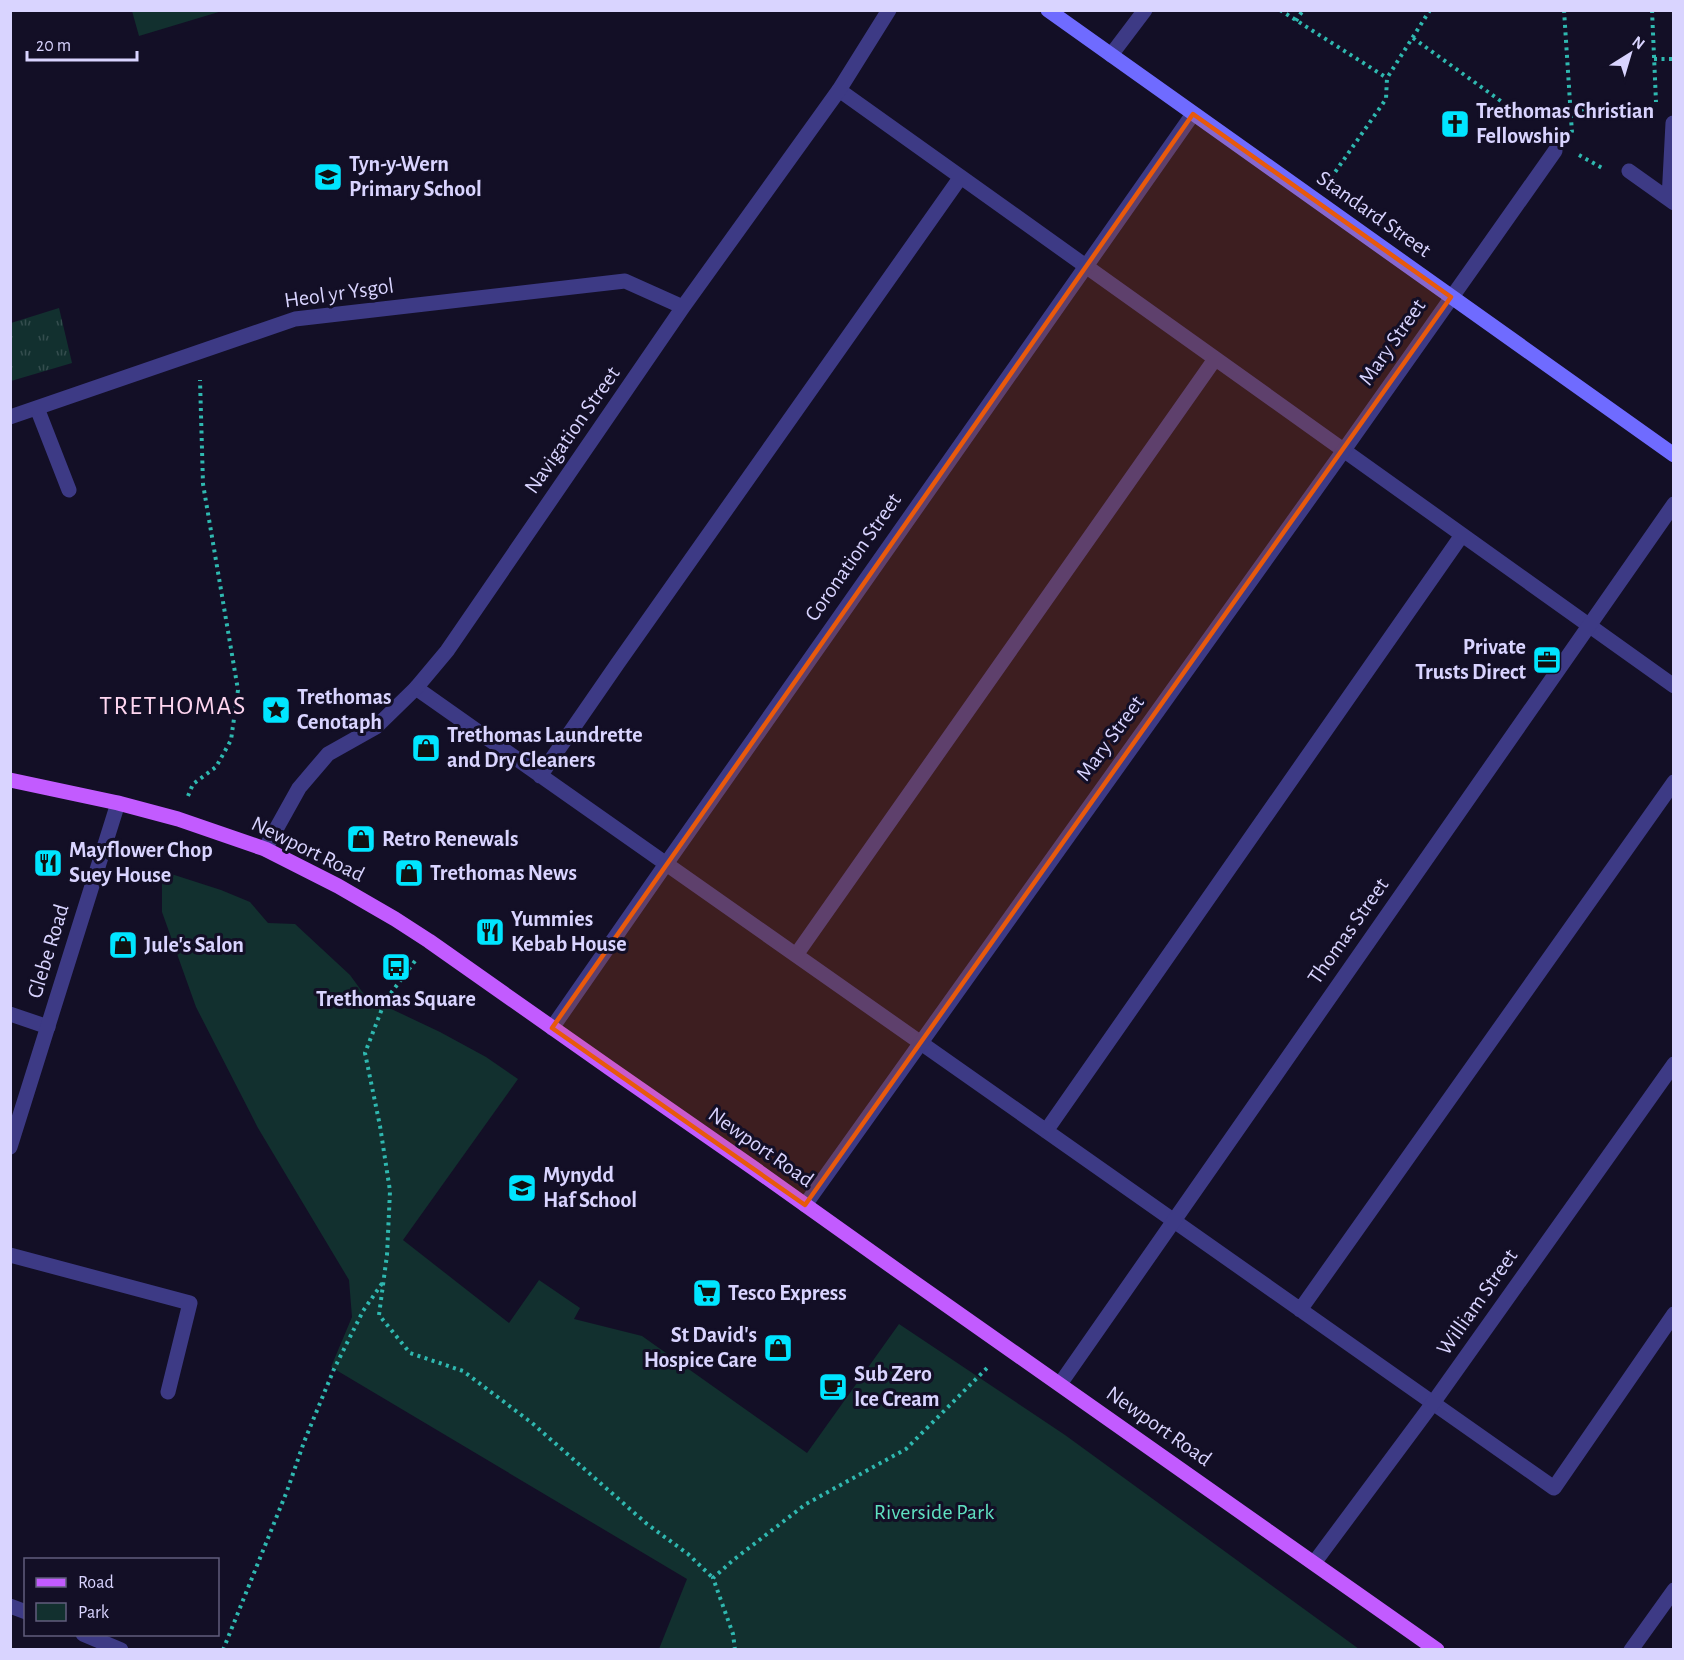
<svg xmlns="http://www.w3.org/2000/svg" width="1684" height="1660" viewBox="0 0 1684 1660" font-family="'Alegreya Sans',sans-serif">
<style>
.grass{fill:url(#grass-tufts)}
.park{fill:#12302f}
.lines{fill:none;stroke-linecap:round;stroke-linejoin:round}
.path{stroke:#2fb8b0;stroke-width:4;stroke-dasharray:3 4.5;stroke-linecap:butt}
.lane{stroke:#3d3a85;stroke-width:15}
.street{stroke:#3d3a85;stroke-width:15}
.secondary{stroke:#6f6bff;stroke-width:15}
.primary{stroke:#c25bff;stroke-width:15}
.marked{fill:#e8590c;fill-opacity:0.2;stroke:#e8590c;stroke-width:4.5;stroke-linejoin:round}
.labels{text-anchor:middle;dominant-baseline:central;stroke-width:6;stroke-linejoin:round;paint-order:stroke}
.poi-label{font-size:22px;font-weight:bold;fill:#d9d4ff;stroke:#130f26;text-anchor:start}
.street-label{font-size:22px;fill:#d9d4ff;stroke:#130f26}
.park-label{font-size:22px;fill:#5fe0c0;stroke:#130f26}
.quarter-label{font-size:26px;letter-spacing:1.5px;fill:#ffd6f0;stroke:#130f26}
</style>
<defs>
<pattern id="grass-tufts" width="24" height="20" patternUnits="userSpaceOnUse" patternTransform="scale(1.5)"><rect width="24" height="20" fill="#12302f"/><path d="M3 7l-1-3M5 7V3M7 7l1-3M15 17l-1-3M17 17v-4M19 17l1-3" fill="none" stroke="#344d4e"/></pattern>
</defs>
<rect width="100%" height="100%" fill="#130f26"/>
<!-- grass -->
<path class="grass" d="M59,308L72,363L11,381V323Z"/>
<!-- park -->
<path class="park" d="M132,11V10L222,11L139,36Z
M162,871L221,890L250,902L268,923L295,924L350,975L366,997L440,1032L486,1057L518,1079L403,1240L509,1323L539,1280L580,1308L574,1319L642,1336L807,1453L899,1324L1065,1435L1359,1649H659L687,1579L331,1367L352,1317L349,1280L258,1128L196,1007L162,912Z"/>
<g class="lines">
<!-- path -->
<path class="path" d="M1280,10L1387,78
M1564,10L1572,133
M1652,10L1656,102
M1296,21L1303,10
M1413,38L1523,117L1570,110L1653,107
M1654,59H1674
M1579,155L1604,169
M1331,178L1386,99L1387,78L1430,10
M188,796L193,784L216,767L231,740L238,690L203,484L200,380
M415,961L385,1001L365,1053L380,1126L390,1191L387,1255L379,1315L410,1353L463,1371L532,1423L647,1524L688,1554L713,1578
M223,1650L287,1491L304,1442L334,1369L363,1311L383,1282
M735,1650L733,1634L713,1578L732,1561L806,1504L906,1449L988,1367"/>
<!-- lane -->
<path class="lane" d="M839,90L1674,686
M416,688L1554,1488L1674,1314
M540,776L618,663L960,178
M796,955L1215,359
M10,1014L48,1027
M1046,1131L1462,535
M1300,1310L1674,782"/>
<!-- street -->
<path class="street" d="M1111,55L1145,10
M1629,171L1674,203
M1669,199L1673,123
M37,408L69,490
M10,417L295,319L625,281L683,307
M265,849L299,788L328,754L376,727L416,688L447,651L683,307L839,90L889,10
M552,1028L666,864L1193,114
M10,1147L118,803
M805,1205L1344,450L1555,151
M10,1255L190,1303L168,1392
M1060,1384L1674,504
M1314,1563L1433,1403L1674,1064
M10,1606L26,1612
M83,1634L121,1650
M1631,1650L1674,1590"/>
<!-- secondary -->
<path class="secondary" d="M1048,10L1674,455"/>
<!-- primary -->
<path class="primary" d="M10,780L118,803L178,819L265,849L338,886L395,919L429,941L611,1069L752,1167L908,1278L1437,1650"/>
</g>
<!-- marked area -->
<path class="marked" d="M1193,114L1451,297L805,1205L552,1028Z"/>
<!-- icons -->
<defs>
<g id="church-square" transform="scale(1.5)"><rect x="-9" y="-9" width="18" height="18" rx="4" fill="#00e5ff" stroke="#130f26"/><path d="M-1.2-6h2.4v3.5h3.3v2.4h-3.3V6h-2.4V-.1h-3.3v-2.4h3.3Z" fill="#111"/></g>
<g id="school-square" transform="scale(1.5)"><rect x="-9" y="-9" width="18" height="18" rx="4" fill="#00e5ff" stroke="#130f26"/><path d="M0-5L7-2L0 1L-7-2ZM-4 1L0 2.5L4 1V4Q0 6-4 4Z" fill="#111"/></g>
<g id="office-square" transform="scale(1.5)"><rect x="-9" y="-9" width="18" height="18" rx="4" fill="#00e5ff" stroke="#130f26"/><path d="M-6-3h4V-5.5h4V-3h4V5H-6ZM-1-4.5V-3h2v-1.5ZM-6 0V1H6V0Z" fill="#111"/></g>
<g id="sight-square" transform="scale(1.5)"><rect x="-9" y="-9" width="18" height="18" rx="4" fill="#00e5ff" stroke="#130f26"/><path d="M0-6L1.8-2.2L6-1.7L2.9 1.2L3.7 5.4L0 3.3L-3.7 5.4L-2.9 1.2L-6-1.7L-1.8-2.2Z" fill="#111"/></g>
<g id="shop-square" transform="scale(1.5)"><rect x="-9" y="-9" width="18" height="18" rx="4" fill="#00e5ff" stroke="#130f26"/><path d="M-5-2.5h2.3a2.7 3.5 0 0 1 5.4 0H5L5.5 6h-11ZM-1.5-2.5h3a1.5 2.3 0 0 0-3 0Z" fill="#111"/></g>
<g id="restaurant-square" transform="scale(1.5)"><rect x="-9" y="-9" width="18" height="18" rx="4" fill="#00e5ff" stroke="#130f26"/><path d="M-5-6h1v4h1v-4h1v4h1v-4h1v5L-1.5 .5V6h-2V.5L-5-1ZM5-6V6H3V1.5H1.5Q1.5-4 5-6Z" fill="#111"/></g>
<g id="bus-square" transform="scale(1.5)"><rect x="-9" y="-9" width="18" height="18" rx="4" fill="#00e5ff" stroke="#130f26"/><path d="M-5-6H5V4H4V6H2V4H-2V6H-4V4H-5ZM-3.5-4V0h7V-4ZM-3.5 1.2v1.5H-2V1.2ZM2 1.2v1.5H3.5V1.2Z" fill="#111"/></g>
<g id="supermarket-square" transform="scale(1.5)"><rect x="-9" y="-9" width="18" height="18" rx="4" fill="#00e5ff" stroke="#130f26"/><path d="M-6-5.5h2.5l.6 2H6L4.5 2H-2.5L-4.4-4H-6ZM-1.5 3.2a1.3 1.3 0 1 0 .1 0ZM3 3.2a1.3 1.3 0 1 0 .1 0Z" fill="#111"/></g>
<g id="cafe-square" transform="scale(1.5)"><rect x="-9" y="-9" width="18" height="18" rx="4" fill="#00e5ff" stroke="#130f26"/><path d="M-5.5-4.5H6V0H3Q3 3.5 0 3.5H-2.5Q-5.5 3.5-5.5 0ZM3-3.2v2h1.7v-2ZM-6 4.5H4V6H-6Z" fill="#111"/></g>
</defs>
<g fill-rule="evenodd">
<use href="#church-square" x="1455" y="124"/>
<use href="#school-square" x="328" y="177"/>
<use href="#office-square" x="1547" y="660"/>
<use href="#sight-square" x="276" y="710"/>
<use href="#shop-square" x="426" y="748"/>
<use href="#shop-square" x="361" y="839"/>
<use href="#restaurant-square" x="48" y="863"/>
<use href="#shop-square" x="409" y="873"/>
<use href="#restaurant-square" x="490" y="932"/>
<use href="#shop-square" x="123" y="945"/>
<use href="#bus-square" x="396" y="967"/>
<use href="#school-square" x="522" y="1188"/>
<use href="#supermarket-square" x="707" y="1293"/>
<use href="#shop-square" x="778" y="1348"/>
<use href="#cafe-square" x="833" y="1387"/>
</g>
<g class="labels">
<!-- poi labels -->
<g class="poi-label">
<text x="1476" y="111">Trethomas Christian<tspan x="1476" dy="25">Fellowship</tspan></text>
<text x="349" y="164">Tyn-y-Wern<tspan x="349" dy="25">Primary School</tspan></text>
<text x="1526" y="647" text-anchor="end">Private<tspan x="1526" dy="25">Trusts Direct</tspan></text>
<text x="297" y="697">Trethomas<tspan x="297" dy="25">Cenotaph</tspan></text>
<text x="447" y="735">Trethomas Laundrette<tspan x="447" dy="25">and Dry Cleaners</tspan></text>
<text x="382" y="839">Retro Renewals</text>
<text x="69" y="850">Mayflower Chop<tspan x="69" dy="25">Suey House</tspan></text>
<text x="430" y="873">Trethomas News</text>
<text x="511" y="919">Yummies<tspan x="511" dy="25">Kebab House</tspan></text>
<text x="144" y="945">Jule's Salon</text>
<text x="396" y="999" text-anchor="middle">Trethomas Square</text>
<text x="543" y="1175">Mynydd<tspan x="543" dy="25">Haf School</tspan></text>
<text x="728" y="1293">Tesco Express</text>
<text x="757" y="1335" text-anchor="end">St David's<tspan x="757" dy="25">Hospice Care</tspan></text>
<text x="854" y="1374">Sub Zero<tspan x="854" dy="25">Ice Cream</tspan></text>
</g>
<!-- street labels -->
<g class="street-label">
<text transform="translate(1374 214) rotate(35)">Standard Street</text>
<text transform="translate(339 293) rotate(-8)">Heol yr Ysgol</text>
<text transform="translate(1392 342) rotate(-55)">Mary Street</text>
<text transform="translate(572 430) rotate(-55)">Navigation Street</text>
<text transform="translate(853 557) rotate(-55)">Coronation Street</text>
<text transform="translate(1110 738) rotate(-54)">Mary Street</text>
<text transform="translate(308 849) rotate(26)">Newport Road</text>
<text transform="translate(1348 931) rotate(-55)">Thomas Street</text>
<text transform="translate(48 951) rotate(-73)">Glebe Road</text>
<text transform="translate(761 1147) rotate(35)">Newport Road</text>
<text transform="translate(1477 1302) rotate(-55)">William Street</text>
<text transform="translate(1159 1426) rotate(35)">Newport Road</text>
</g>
<!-- park labels -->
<g class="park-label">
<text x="934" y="1512">Riverside Park</text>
</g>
<!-- quarter labels -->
<g class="quarter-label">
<text x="173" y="706">TRETHOMAS</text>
</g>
</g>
<!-- border -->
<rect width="1684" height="1660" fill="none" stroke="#d9d4ff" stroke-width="24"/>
<!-- legend -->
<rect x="24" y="1558" width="195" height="78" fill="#130f26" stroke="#625e7d" stroke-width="1.5"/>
<rect x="36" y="1578" width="30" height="9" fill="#c25bff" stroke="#625e7d" stroke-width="1.5"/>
<text x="78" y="1588" font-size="18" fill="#d9d4ff">Road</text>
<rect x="36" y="1603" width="30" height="18" fill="#12302f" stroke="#625e7d" stroke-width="1.5"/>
<text x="78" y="1618" font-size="18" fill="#d9d4ff">Park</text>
<!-- north arrow -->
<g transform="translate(1630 54) rotate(37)" stroke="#130f26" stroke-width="4.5" paint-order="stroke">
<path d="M0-4.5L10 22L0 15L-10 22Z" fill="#d9d4ff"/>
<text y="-9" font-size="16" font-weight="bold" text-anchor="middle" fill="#d9d4ff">N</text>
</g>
<!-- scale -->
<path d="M27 51v9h110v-9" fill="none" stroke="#d9d4ff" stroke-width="3"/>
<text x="36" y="51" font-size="18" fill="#d9d4ff" stroke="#130f26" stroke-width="4.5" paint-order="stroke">20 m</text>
</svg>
